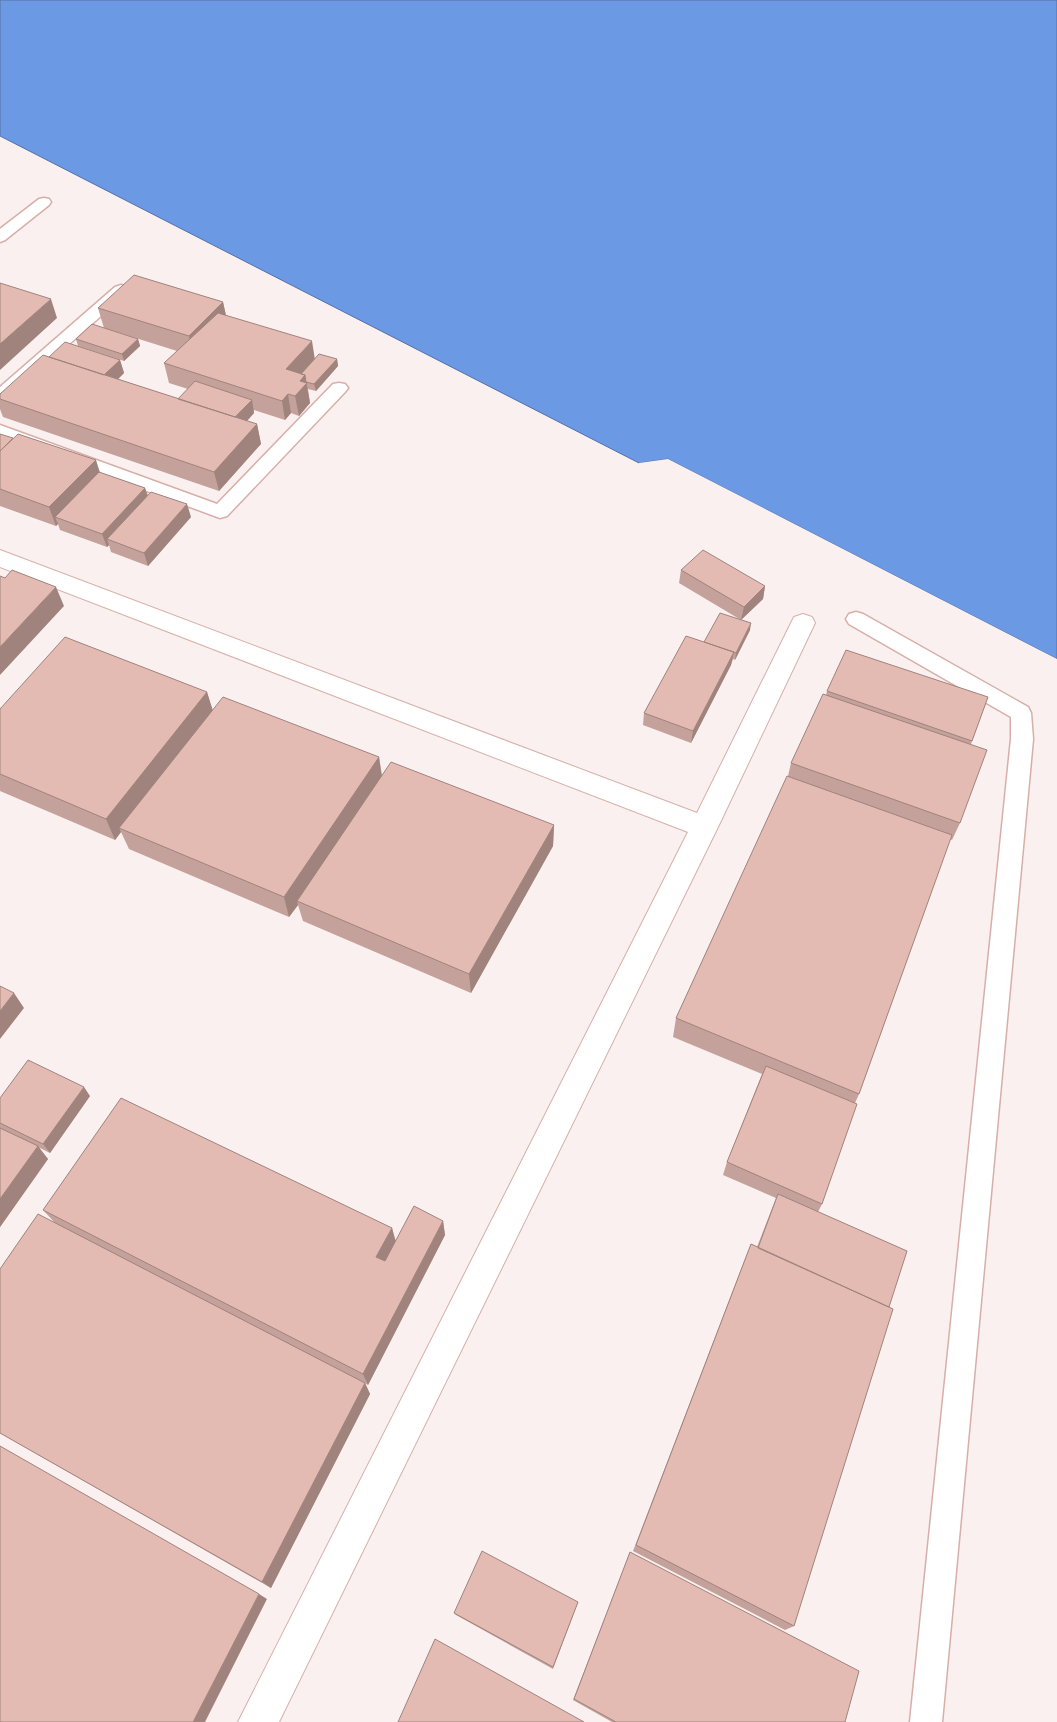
<svg xmlns="http://www.w3.org/2000/svg" width="1057" height="1722" viewBox="0 0 1057 1722" font-family="'Roboto Condensed',sans-serif">
<style>
.water{fill:#6c99e4;stroke:#5570a4}
.pier{fill:#f9f0ef}
.lines{fill:none;stroke-linecap:round;stroke-linejoin:round}
.lane-casing{stroke:#d8afa8;stroke-width:3}
.secondary-casing{stroke:#d8afa8;stroke-width:2}
.lane{fill:#fff;fill-rule:evenodd}
.secondary{fill:#fff;fill-rule:evenodd}
.wall{fill:#c4a19a}
.shaded-wall{fill:#a0837d}
.building{fill:#e4bbb3;stroke:#a0837d}
</style>
<rect width="100%" height="100%" fill="#f9f0ef"/>
<!-- water -->
<path class="water" d="M0,0H1057V659L668,459L639,463L0,136Z"/>
<!-- pier -->
<path class="pier" d="M668,459L1057,659V661L667,461L638,466L639,463Z"/>
<g class="lines">
<!-- lane casing -->
<g class="lane-casing">
<path id="lane" d="M44,198L49,199L51,202L49,205L5,240L0,242V229L39,199Z
M121,285L127,287L129,290L127,293L6,400L0,401V387L115,287Z
M339,383L345,384L348,388L345,392L227,516L220,518L0,437V425L217,504L333,384Z
M856,612L863,614L1028,707L1031,713L1033,739L942,1722H910L1011,739V717L849,624L846,619L849,614Z"/>
</g>
<!-- secondary casing -->
<g class="secondary-casing">
<path id="secondary" d="M0,550L697,813L794,617L803,614L812,617L815,623L718,827L279,1722H238L688,832L0,567Z"/>
</g>
<!-- lane -->
<use href="#lane" class="lane"/>
<!-- secondary -->
<use href="#secondary" class="secondary"/>
</g>
<!-- wall -->
<path class="wall" d="M223,302L226,315L314,359H337L338,366L316,391L308,389L310,403L299,416L291,413L285,420L254,410V413L247,421L257,424L261,444L219,491L3,417L0,409V394L49,357L120,360L124,373L118,379L178,399L188,389L169,383L164,363L177,351L104,328L98,308Z
M76,339H138L140,346L124,361L78,346Z
M0,434L99,472L145,488L148,495L191,517L148,566L111,552L109,545L107,547L60,530L58,524L56,526L0,506Z
M681,570L765,586L763,599L741,620L750,630L735,660L733,659L731,665L691,743L643,725L644,713L704,642L741,620L679,583Z
M827,691L988,697L971,744L960,823L952,840L950,839L859,1094L855,1103L822,1204L818,1212L889,1307L794,1626L785,1630L633,1551L745,1259L751,1244L757,1247L776,1198L723,1175L727,1162L762,1074L673,1037L676,1018L788,776L791,763L826,695Z
M207,692L212,710L379,757L382,775L554,825L553,846L471,993L303,921L298,905L289,917L129,849L121,832L115,840L0,791V709Z
M90,1096L50,1153L38,1147L48,1159L0,1227V1098Z
M43,1210L392,1228L395,1241L443,1221L445,1235L368,1385L365,1383L370,1394L271,1588L0,1433V1269L55,1223Z
M630,1552L845,1722H612L573,1700Z
M578,1602L553,1669L456,1615L454,1613Z"/>
<!-- shaded-wall -->
<path class="shaded-wall" d="M51,299L57,318L0,370V344Z
M223,302L227,321L193,356L189,336Z
M138,339L140,346L124,361L122,354Z
M312,341L315,360L296,381L286,369Z
M337,359L338,366L316,391L314,384Z
M120,360L124,373L108,389L103,375Z
M305,375L310,403L299,416L295,396L300,381Z
M288,394L291,413L285,420L282,401Z
M252,400L254,413L237,432L234,419Z
M257,424L261,444L219,491L214,472Z
M96,460L102,479L55,517L58,524L56,526L49,507Z
M145,488L149,501L107,539L109,545L107,547L102,534Z
M187,504L191,517L148,566L144,553Z
M765,586L763,599L741,620L744,607Z
M56,587L64,606L0,675V647Z
M751,623L750,630L735,660L736,653Z
M734,652L731,665L691,743L693,731Z
M207,692L214,714L119,828L121,832L115,840L106,819Z
M379,757L382,779L297,901L298,905L289,917L284,897Z
M554,825L553,846L471,993L469,974Z
M14,993L24,1008L0,1039V1011Z
M84,1087L90,1096L50,1153L43,1144Z
M38,1146L48,1159L0,1227V1199Z
M443,1221L445,1235L368,1385L363,1374Z
M392,1228L396,1242L380,1271L376,1257Z
M365,1383L370,1394L271,1588L262,1582Z
M259,1594L267,1599L205,1722H193Z"/>
<!-- building -->
<path class="building" d="M134,275L223,302L189,336L98,308Z
M0,283L51,299L0,344Z
M218,313L312,341L286,369L305,375L300,381L307,383L295,396L288,394L282,401L164,363Z
M92,324L138,339L122,354L76,339Z
M65,342L120,360L104,375L49,357Z
M319,354L337,359L314,384L306,382L305,375L301,374Z
M43,355L257,424L214,472L0,399V394Z
M195,381L252,400L235,417L178,399Z
M0,434L13,438L0,451Z
M18,434L96,460L49,507L0,489V451Z
M99,472L145,488L102,534L55,517Z
M151,492L187,504L144,553L107,539Z
M703,550L765,586L744,607L681,570Z
M12,570L56,587L0,647V576L5,578Z
M720,613L751,623L736,653L704,642Z
M686,636L734,652L693,731L644,713Z
M65,637L207,692L106,819L0,774V709Z
M846,650L988,697L972,741L827,691Z
M823,694L987,750L960,823L791,763Z
M223,697L379,757L284,897L119,828Z
M391,762L554,825L469,974L297,901Z
M787,776L952,835L859,1094L676,1018Z
M0,986L14,993L0,1011Z
M28,1060L84,1087L43,1144L0,1123V1098Z
M766,1066L857,1104L822,1204L727,1162Z
M121,1098L392,1228L376,1257L385,1261L414,1206L443,1221L363,1374L43,1210Z
M0,1128L38,1146L0,1199Z
M778,1194L907,1251L889,1307L758,1248Z
M38,1214L365,1383L262,1582L0,1433V1269Z
M751,1244L893,1309L794,1626L636,1545Z
M0,1446L259,1594L193,1722H0Z
M482,1551L578,1602L553,1667L454,1613Z
M630,1552L859,1671L845,1722H616L574,1699Z
M435,1639L584,1722H398Z"/>
</svg>
